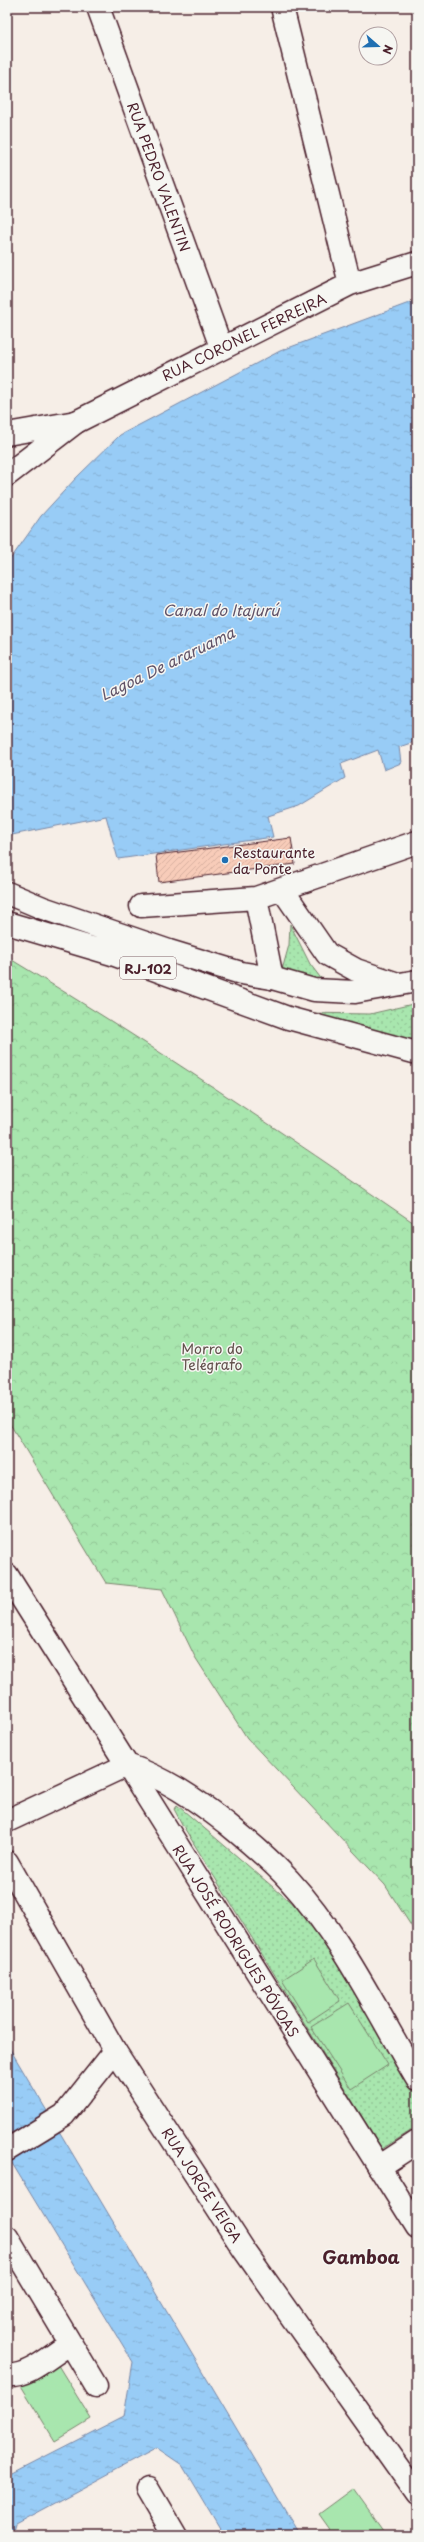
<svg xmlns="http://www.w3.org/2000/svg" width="424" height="2542" viewBox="0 0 424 2542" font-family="'Playpen Sans',sans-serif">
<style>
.green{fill:url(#green-dots);stroke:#79826c}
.forest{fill:url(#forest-crowns);stroke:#79826c}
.pitch{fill:#a8e6ae;stroke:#79826c}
.water{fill:url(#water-ripples);stroke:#7987a5}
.building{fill:url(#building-hatch);stroke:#4a1f2b}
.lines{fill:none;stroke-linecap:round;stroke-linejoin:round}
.minor-casing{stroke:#4a1f2b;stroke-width:25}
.major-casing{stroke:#4a1f2b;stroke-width:25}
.minor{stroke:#f6f6f2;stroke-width:22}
.major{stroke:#f6f6f2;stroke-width:22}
.poi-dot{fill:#1f6fb2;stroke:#f6f6f2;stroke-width:1.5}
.labels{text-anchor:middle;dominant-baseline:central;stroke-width:3;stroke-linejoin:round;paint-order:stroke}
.shield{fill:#f6f6f2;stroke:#7e6067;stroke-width:1}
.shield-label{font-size:13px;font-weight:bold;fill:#4a1f2b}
.street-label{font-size:14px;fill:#4a1f2b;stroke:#f6f6f2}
.poi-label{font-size:14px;fill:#4a1f2b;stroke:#f6f6f2;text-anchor:start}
.park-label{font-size:14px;fill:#62514c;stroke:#f6f6f2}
.water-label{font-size:15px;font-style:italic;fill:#615368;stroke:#f6f6f2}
.district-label{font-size:18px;font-weight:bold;fill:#4a1f2b;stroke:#f6f6f2}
</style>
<defs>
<pattern id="green-dots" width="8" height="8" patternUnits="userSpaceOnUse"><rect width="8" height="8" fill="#a8e6ae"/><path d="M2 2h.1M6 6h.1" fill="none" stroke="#92c596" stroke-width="1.8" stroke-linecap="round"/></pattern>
<pattern id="forest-crowns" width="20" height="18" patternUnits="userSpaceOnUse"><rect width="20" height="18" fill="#a8e6ae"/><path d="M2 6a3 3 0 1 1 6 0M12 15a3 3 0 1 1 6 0" fill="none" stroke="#92c596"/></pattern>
<pattern id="water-ripples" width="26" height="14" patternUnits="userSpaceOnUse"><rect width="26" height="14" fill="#98ccf6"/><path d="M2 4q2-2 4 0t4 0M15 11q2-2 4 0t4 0" fill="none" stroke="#84afd3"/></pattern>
<pattern id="building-hatch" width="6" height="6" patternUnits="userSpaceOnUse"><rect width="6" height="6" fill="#f8ccb9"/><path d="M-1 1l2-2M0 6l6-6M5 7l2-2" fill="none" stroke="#d6af9f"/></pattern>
</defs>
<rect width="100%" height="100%" fill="#f6eee7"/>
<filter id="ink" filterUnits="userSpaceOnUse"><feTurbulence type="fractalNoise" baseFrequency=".025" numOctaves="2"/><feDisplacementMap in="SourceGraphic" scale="8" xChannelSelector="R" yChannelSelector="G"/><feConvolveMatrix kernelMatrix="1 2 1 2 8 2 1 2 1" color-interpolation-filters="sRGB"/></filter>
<g filter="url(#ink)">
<!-- green -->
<path class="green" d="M290,924L310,964L323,981L294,979L282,970L289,945Z
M417,1003V1047L302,1013L370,1014Z
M177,1805L308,1917L417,2096V2127L382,2149L183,1826L174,1809Z"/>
<!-- forest -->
<path class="forest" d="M7,957C147,1041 282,1132 417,1225V1935L385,1885L247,1738L195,1657L162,1589L106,1583L7,1419Z"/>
<!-- pitch -->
<path class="pitch" d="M314,1959L340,2001L308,2022L282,1980Z
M349,2003L388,2065L351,2089L311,2027Z
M56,2362L91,2419L55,2441L20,2384Z
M353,2489L386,2535H334L319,2514Z"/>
<!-- water -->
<path class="water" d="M417,300V741L399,747L401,763L384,770L378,750L341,764L345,778L299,806L268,816L273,837L118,859L106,816L7,836V564L41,516L76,478L120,435L280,351Z
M7,2044L300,2535H224L182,2465L157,2448L15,2524L12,2535H7V2476L124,2416L133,2362L7,2155Z"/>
<!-- building -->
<path class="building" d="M291,838L295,864L159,882L156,855Z"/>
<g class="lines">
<!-- minor casing -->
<g class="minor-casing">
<path id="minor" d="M98,7L221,347
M282,7L350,284
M7,475L76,422L350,284L417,263
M282,889L327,954L356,970L398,984
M256,898L272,978
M141,906L256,898L417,842
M7,1575L127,1765C165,1778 194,1798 226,1823C248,1841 270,1859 289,1880C341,1936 378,2013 417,2079
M7,2150L64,2115L115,2051
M379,2167L417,2142
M7,2237L96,2386
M7,2375C28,2378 52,2354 70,2344
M148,2489L175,2535"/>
</g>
<!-- major casing -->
<g class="major-casing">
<path id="major" d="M7,434L76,422
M7,893L43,908L169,951L241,973L272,978L314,990L355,992L417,981
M7,923L112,954L288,1018L417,1053
M7,1821L127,1765L417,2227
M7,1862L115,2051L244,2250L417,2494"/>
</g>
<!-- minor -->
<use href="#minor" class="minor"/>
<!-- major -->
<use href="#major" class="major"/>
</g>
</g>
<!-- markers -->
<circle class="poi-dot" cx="225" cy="860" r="4"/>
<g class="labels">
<!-- shield labels -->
<rect class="shield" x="120" y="957" width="56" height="22" rx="3"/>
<g class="shield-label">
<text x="148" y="968">RJ-102</text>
</g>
<!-- street labels -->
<g class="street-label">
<text transform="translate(159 177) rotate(70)">RUA PEDRO VALENTIN</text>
<text transform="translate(244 337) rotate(-26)">RUA CORONEL FERREIRA</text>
<text transform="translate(236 1941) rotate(58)">RUA JOSÉ RODRIGUES PÓVOAS</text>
<text transform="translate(202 2185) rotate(57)">RUA JORGE VEIGA</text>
</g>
<!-- poi labels -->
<g class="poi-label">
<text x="233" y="852">Restaurante<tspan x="233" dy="16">da Ponte</tspan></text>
</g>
<!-- park labels -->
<g class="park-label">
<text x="212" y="1348">Morro do<tspan x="212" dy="16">Telégrafo</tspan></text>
</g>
<!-- water labels -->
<g class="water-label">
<text x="221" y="609">Canal do Itajurú</text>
<text transform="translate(167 663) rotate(-26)">Lagoa De araruama</text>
</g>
<!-- district labels -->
<g class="district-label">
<text x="361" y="2256">Gamboa</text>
</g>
</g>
<!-- margin -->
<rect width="424" height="2542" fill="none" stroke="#f6f6f2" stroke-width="24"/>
<rect x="12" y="12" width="400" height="2518" fill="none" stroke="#4a1f2b" stroke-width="1.5" filter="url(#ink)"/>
<!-- north arrow -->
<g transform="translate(378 46) rotate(110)"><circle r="19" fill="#f6f6f2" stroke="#b1a0a2"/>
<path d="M0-3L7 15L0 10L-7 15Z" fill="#1f6fb2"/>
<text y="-6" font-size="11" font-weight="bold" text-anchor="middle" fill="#4a1f2b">N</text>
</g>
</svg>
